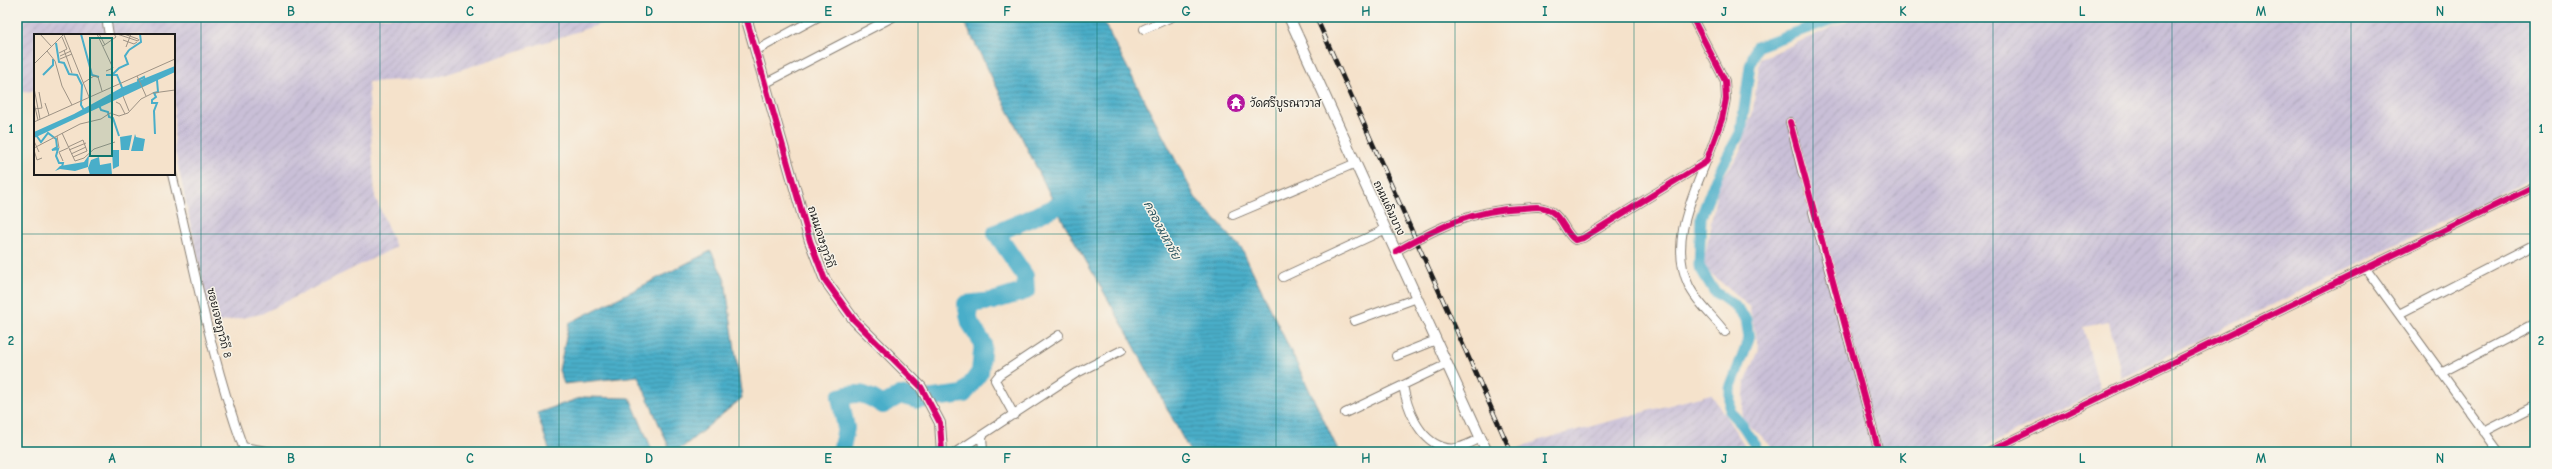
<svg xmlns="http://www.w3.org/2000/svg" width="2552" height="469" viewBox="0 0 2552 469" font-family="'Comic Neue','Playpen Sans Thai',sans-serif">
<style>
.industrial{fill:url(#industrial-furrows)}
.water{fill:url(#water-rules);stroke:#326572}
.lines{fill:none;stroke-linecap:round;stroke-linejoin:round}
.canal{stroke:#49aec9;stroke-width:11}
.river{stroke:#49aec9;stroke-width:18}
.minor-tunnel{stroke:#cabaa8;stroke-width:8;stroke-dasharray:8 4;stroke-linecap:butt}
.minor-casing{stroke:#887f74;stroke-width:10}
.tertiary-casing{stroke:#887f74;stroke-width:12}
.minor{stroke:#fff;stroke-width:8}
.tertiary{stroke:#fff;stroke-width:10}
.rail-casing{stroke:#1c1c1c;stroke-width:4.5}
.rail{stroke:#f7f3e8;stroke-width:3;stroke-dasharray:9;stroke-linecap:butt}
.cycleway-casing{stroke:#f7f3e8;stroke-width:8}
.cycleway{stroke:#d6006c;stroke-width:6}
.grid{fill:none;stroke:#0f766e;stroke-width:1;stroke-opacity:0.55}
.labels{text-anchor:middle;dominant-baseline:central;stroke-width:3;stroke-linejoin:round;paint-order:stroke}
.poi-label{font-size:11px;fill:#1c1c1c;stroke:#f7f3e8;text-anchor:start}
.street-label{font-size:11px;fill:#1c1c1c;stroke:#f7f3e8}
.water-label{font-size:12px;font-style:italic;fill:#2e5661;stroke:#f7f3e8}
.inset-river{fill:none;stroke:#49aec9;stroke-width:2}
.inset-road{fill:none;stroke:#9e9385;stroke-width:1}
.view{fill:#0f766e;fill-opacity:0.15;stroke:#0f766e;stroke-width:2}
.inset-edge{fill:none;stroke:#1c1c1c;stroke-width:2}
.neatline{fill:none;stroke:#0f766e;stroke-width:1.5}
.grid-label{font-size:13px;text-anchor:middle;font-weight:bold;fill:#0f766e}
</style>
<defs>
<pattern id="industrial-furrows" width="10" height="10" patternUnits="userSpaceOnUse"><rect width="10" height="10" fill="#c9bfd7"/><path d="M-1 1l2-2M0 10L10 0M9 11l2-2" fill="none" stroke="#aca4b8"/></pattern>
<pattern id="water-rules" width="6" height="5" patternUnits="userSpaceOnUse"><rect width="6" height="5" fill="#49aec9"/><path d="M0 2.5h6" fill="none" stroke="#3c8da2"/></pattern>
</defs>
<rect width="100%" height="100%" fill="#f7f3e8"/>
<filter id="ink" filterUnits="userSpaceOnUse"><feTurbulence type="fractalNoise" baseFrequency=".025" numOctaves="2"/><feDisplacementMap in="SourceGraphic" scale="8" xChannelSelector="R" yChannelSelector="G"/><feConvolveMatrix kernelMatrix="1 2 1 2 8 2 1 2 1" color-interpolation-filters="sRGB"/></filter>
<filter id="wash" filterUnits="userSpaceOnUse"><feTurbulence type="fractalNoise" baseFrequency=".012" numOctaves="4" result="noise"/><feDisplacementMap in="SourceGraphic" scale="16" xChannelSelector="R" yChannelSelector="G"/><feGaussianBlur stdDeviation="0.9" result="paint"/><feColorMatrix in="noise" values="0 0 0 0 0 0 0 0 0 0 0 0 0 0 0 0 0 1.4 0 .05"/><feComposite in="paint" operator="in"/></filter>
<g filter="url(#wash)">
<rect width="100%" height="100%" fill="#f5e2cb"/>
<!-- industrial -->
<path class="industrial" d="M17,17H617L619,18L435,78L368,82L375,197L396,247L261,314L212,324L174,147V35H35V91L17,93Z
M1855,17H2535V177L2122,378L2109,322L2083,327L2100,390L1975,452H1777L1742,417L1745,383L1759,350L1749,306L1703,267L1718,184L1741,151L1746,128L1752,116L1760,59Z
M1711,394L1749,452H1515L1514,450L1540,440Z"/>
<!-- water -->
<path class="water" d="M962,17H1101L1195,197L1242,249L1339,452H1190L1130,338L1063,221Z
M711,251L725,280L742,398L683,447L671,452L638,376L564,384L559,370L569,323Z
M583,397L630,398L653,452H550L537,413Z"/>
<g class="lines">
<!-- canal -->
<path class="canal" d="M1760,452L1743,426L1730,412V389L1749,339L1746,319L1735,306L1714,291L1699,266L1701,217L1716,178L1741,131L1750,66L1756,47L1838,17"/>
<!-- river -->
<path class="river" d="M841,452L846,428L840,397C860,391 866,394 883,405L900,395L918,400L964,394L980,372L983,343L970,323L966,304L993,301L1026,291L1025,276L996,233L1079,197"/>
</g>
</g>
<g filter="url(#ink)">
<g class="lines">
<!-- minor-tunnel -->
<path class="minor-tunnel" d="M1803,175L1813,212
M1836,296L1840,309"/>
<!-- minor casing -->
<g class="minor-casing">
<path id="minor" d="M106,17L109,35
M1144,29L1172,17
M755,51L818,17
M764,84L893,17
M1790,122L1803,175
M1706,162C1691,200 1669,245 1689,286C1697,303 1714,317 1725,332
M172,174C194,265 211,359 243,447L273,452
M1813,212L1836,296
M1233,215L1356,163
M1396,251C1439,227 1472,210 1522,208C1533,207 1543,205 1552,212C1563,219 1565,233 1575,240L1583,238L1706,162L1722,119L1726,99L1725,81L1692,17
M2366,269L2499,452
M1283,277L1386,229
M1840,309L1845,330
M2399,314L2535,244
M1354,321L1417,298
M1847,335L1879,452
M1396,356L1436,340
M2441,373L2535,324
M1403,385C1407,408 1418,439 1443,447C1456,452 1470,443 1481,438
M1345,413L1447,364
M1014,415L995,380L999,375L1059,335
M2484,432L2535,406
M982,436L983,452
M956,452L1075,374L1122,350
M1988,452L2535,186"/>
</g>
<!-- tertiary casing -->
<g class="tertiary-casing">
<path id="tertiary" d="M746,17L810,241L825,280L854,320L921,387L940,423L942,452
M1289,17L1487,452"/>
</g>
<!-- minor -->
<use href="#minor" class="minor"/>
<!-- tertiary -->
<use href="#tertiary" class="tertiary"/>
<!-- rail casing -->
<g class="rail-casing">
<path id="rail" d="M1316,17L1511,452"/>
</g>
<!-- rail -->
<use href="#rail" class="rail"/>
<!-- cycleway casing -->
<g class="cycleway-casing">
<path id="cycleway" d="M746,17L810,241L825,280L854,320L921,387L940,423L942,452
M1790,122L1879,452
M1396,251C1439,227 1472,210 1522,208C1533,207 1543,205 1552,212C1563,219 1565,233 1575,240L1583,238L1706,162L1722,119L1726,99L1725,81L1692,17
M1988,452L2535,186"/>
</g>
<!-- cycleway -->
<use href="#cycleway" class="cycleway"/>
</g>
</g>
<!-- grid -->
<path class="grid" d="M201,17V452M380,17V452M559,17V452M739,17V452M918,17V452M1097,17V452M1276,17V452M1455,17V452M1634,17V452M1813,17V452M1993,17V452M2172,17V452M2351,17V452M17,234H2535"/>
<!-- icons -->
<defs>
<g id="temple-disc" transform="scale(1)"><circle r="9.5" fill="#b5179e" stroke="#f7f3e8"/><path d="M0-6L5-2H3V0L6.5 2.5H4V6H1.5V3h-3V6H-4V2.5H-6.5L-3 0V-2H-5Z" fill="#fff"/></g>
</defs>
<g fill-rule="evenodd">
<use href="#temple-disc" x="1236" y="103"/>
</g>
<g class="labels">
<!-- poi labels -->
<g class="poi-label">
<text x="1250" y="103">วัดศรีบูรณาวาส</text>
</g>
<!-- street labels -->
<g class="street-label">
<text transform="translate(1389 208) rotate(65)">ถนนเดิมบาง</text>
<text transform="translate(821 237) rotate(72)">ถนนเจษฎาวิถี</text>
<text transform="translate(219 323) rotate(76)">ซอยเจษฎาวิถี 8</text>
</g>
<!-- water labels -->
<g class="water-label">
<text transform="translate(1162 230) rotate(62)">คลองมหาชัย</text>
</g>
</g>
<!-- overview -->
<g transform="translate(34 34)">
<rect width="141" height="141" fill="#f5e2cb"/>
<path d="M141,32V38L0,104V98L40,80L87,54ZM101,100L102,103L111,105L109,117H97ZM98,101L95,116H87L86,103ZM78,116H85V132L79,135ZM55,121L54,133L41,137L26,135L21,137L26,132L50,128ZM65,123L66,131L77,129L78,141H56L54,134L57,126Z" fill="#49aec9"/>
<path class="inset-river" d="M47,0L58,41L65,43M22,9L25,28L30,29L35,40L43,41L48,51L47,71L50,76M95,16L107,8L106,0M79,40L85,34L94,30L91,22L95,16M9,41L19,31V25M72,41H83L89,56M105,50L104,46L110,43L111,46M65,71L67,76L74,78L75,83L79,84L85,102M121,100L120,77L123,69H118V66L122,63L120,59L124,58L123,46M2,101L7,108L14,99L22,105L23,113L18,116L24,115L22,122L25,129H29L28,133"/>
<path class="inset-road" d="M6,0L17,12M63,0L79,34L72,37M65,0L71,11M83,0L104,7L105,5M90,0L104,5M30,1L55,63M89,6L100,10L103,8M69,12L82,3L80,0M92,13L97,0M30,16L38,39M13,17L21,27L28,52L38,71M25,19L33,15L28,3M26,22L37,17M26,25L38,20M0,30L30,0M103,42L112,62M49,49L60,42L64,43L68,57M0,54L6,85M89,62L95,77M82,68L86,70L91,80M0,69L4,86M11,69L15,81M0,75L8,74L5,58M0,88L141,25M28,99L41,127L50,124L60,115L81,108M23,102L25,114M0,107L5,118M34,113L49,106L53,117L39,123M0,114L46,90L67,85L76,79L85,82L94,79L107,65L119,59L141,56M0,116L3,126L8,124M35,116L52,109M37,120L52,113M29,127L25,118L34,114"/>
<path class="view" d="M56,4H78V122H56Z"/>
<rect width="141" height="141" class="inset-edge"/>
</g>
<!-- margin -->
<rect width="2552" height="469" fill="none" stroke="#f7f3e8" stroke-width="44"/>
<rect x="22" y="22" width="2508" height="425" class="neatline"/>
<g class="grid-label">
<text x="112" y="16">A</text>
<text x="291" y="16">B</text>
<text x="470" y="16">C</text>
<text x="649" y="16">D</text>
<text x="828" y="16">E</text>
<text x="1007" y="16">F</text>
<text x="1186" y="16">G</text>
<text x="1366" y="16">H</text>
<text x="1545" y="16">I</text>
<text x="1724" y="16">J</text>
<text x="1903" y="16">K</text>
<text x="2082" y="16">L</text>
<text x="2261" y="16">M</text>
<text x="2440" y="16">N</text>
<text x="11" y="133">1</text>
<text x="2541" y="133">1</text>
<text x="11" y="345">2</text>
<text x="2541" y="345">2</text>
<text x="112" y="463">A</text>
<text x="291" y="463">B</text>
<text x="470" y="463">C</text>
<text x="649" y="463">D</text>
<text x="828" y="463">E</text>
<text x="1007" y="463">F</text>
<text x="1186" y="463">G</text>
<text x="1366" y="463">H</text>
<text x="1545" y="463">I</text>
<text x="1724" y="463">J</text>
<text x="1903" y="463">K</text>
<text x="2082" y="463">L</text>
<text x="2261" y="463">M</text>
<text x="2440" y="463">N</text>
</g>
</svg>
